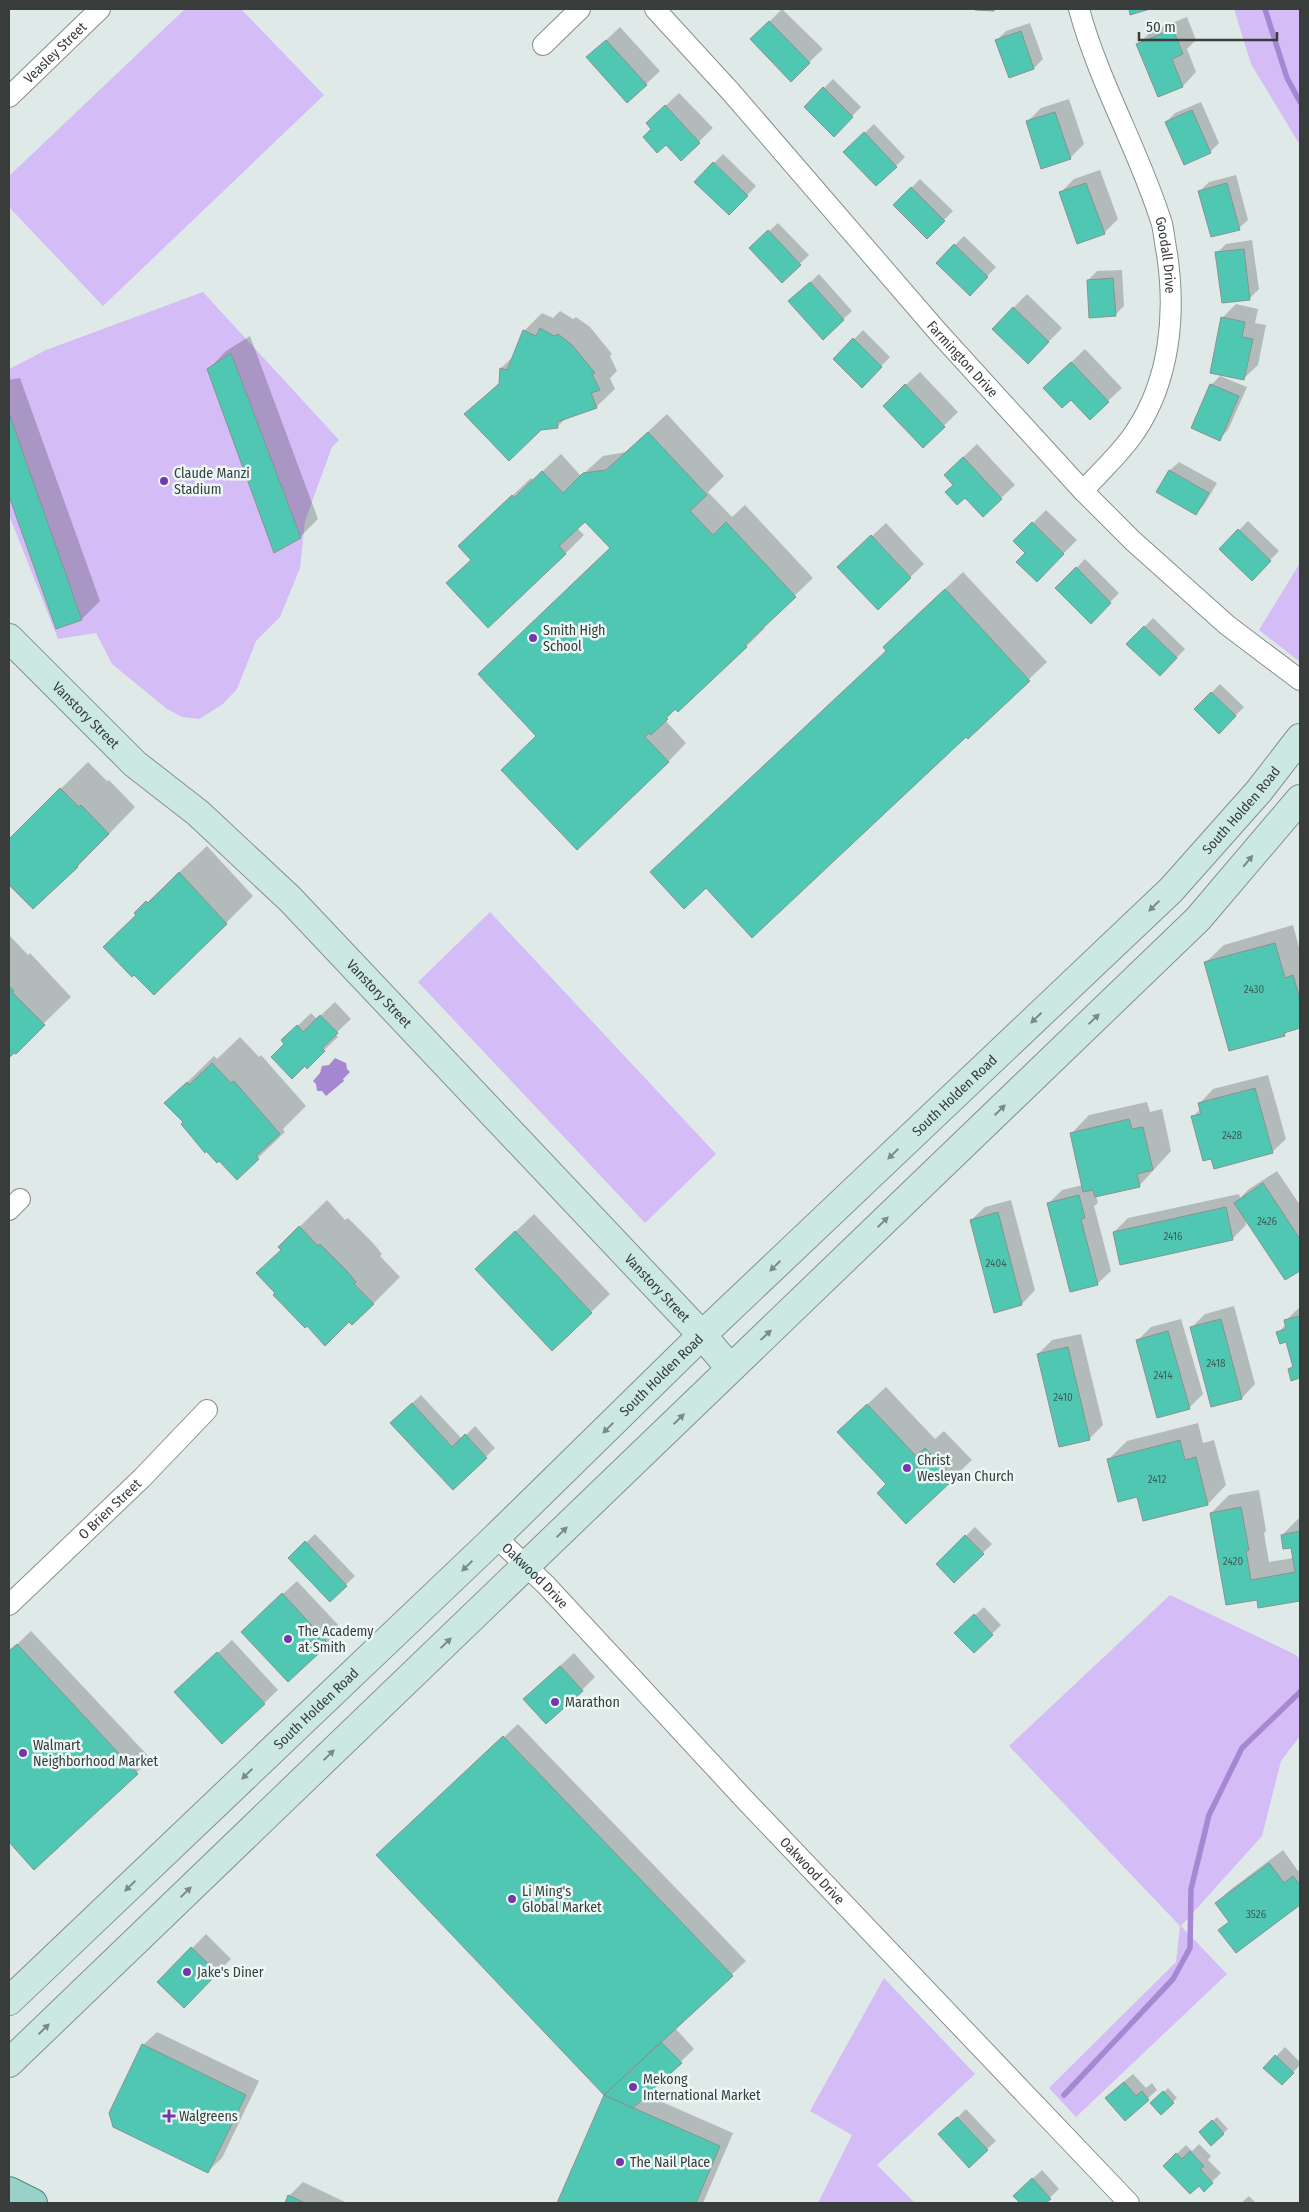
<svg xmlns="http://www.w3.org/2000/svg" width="1309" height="2212" viewBox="0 0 1309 2212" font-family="'Fira Sans Condensed',sans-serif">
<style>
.green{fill:#d4bcf6}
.water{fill:#a687d1}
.shadow{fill:#0003}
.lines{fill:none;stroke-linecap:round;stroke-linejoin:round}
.stream{stroke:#a687d1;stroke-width:5.5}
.building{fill:#4fc7b3;stroke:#889390}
.street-casing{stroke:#86908e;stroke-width:22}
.secondary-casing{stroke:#86908e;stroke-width:30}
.primary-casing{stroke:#4b8a7f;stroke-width:30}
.street{stroke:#fff;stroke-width:20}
.secondary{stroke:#cce8e3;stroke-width:28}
.primary{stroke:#99d1c8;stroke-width:28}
.oneway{fill:#7b8a87}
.poi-dot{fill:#7337ad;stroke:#ecf8f5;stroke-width:2}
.labels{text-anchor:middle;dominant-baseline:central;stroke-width:5;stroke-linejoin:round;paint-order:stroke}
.number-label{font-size:11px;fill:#3e605a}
.street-label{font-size:14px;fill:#383d3c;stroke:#ecf8f5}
.poi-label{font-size:14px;fill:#383d3c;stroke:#ecf8f5;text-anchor:start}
</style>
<rect width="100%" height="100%" fill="#dfeae8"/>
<!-- green -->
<path class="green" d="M185,9H241L324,95L103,306L9,207V176Z
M1234,9H1300V145L1251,64Z
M203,292L339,440L332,447L305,521L300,568L280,617L256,641L237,689L223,704L199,719L182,717L167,709L112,664L96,633L58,639L9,515V369L46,350Z
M1300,563V662L1259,630Z
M490,912L716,1154L645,1223L418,982Z
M1170,1595L1296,1655L1300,1660V1736L1281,1761L1262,1836L1181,1926L1227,1974L1076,2117L1049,2088L1176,1962L1180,1926L1009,1746Z
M884,1978L975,2074L877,2165L915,2203H818L852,2135L810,2111Z"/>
<!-- water -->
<path class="water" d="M335,1058L346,1063L347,1069L350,1072L343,1079L344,1081L326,1096L322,1091H317L316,1084L313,1081L320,1073L322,1066L329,1065Z"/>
<!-- shadow -->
<path class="shadow" d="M782,9L823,49L791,80L752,39Z
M1187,17L1196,40L1187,49L1196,72L1183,86L1159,96L1138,45L1151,31Z
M1030,23L1043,59L1034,68L1009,76L997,40L1006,31Z
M620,27L660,71L628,101L588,57Z
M833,79L861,107L834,135L805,107Z
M679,93L713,128L681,159L652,129L661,110Z
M1069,99L1084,144L1070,158L1027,122L1041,108Z
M1201,102L1219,143L1210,152L1166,122L1175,113Z
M874,124L905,157L896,166L854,143Z
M723,154L756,186L729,214L696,181Z
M1100,170L1118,219L1104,233L1060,193L1074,179Z
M1236,175L1248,220L1239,228L1200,191L1209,182Z
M920,179L953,211L927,237L895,205Z
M778,223L809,255L782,281L751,248Z
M964,236L996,267L970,294L937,263Z
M1252,240L1259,289L1250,298L1224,302L1217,253L1226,244Z
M1122,270L1124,306L1115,315L1088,280L1097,271Z
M819,274L852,311L823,338L799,293Z
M1027,294L1062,328L1028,363L993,329Z
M1236,304L1258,309L1255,323L1266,325L1258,365L1244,378L1222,318Z
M560,311L573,319L576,317L590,327L612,354L610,356L617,371L610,378L615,389L596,407L567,417L557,427L466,414L500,382L501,368L514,356L524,331L542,313L553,318Z
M863,330L890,357L862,386L835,359Z
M250,336L318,519L300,537L208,370L226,351Z
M1085,349L1122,388L1108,401L1058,375Z
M920,372L958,412L923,446L898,392Z
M1220,376L1247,387L1228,430L1219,439L1211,385Z
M20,378L100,601L82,619L57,628L9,492V380Z
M667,414L724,476L708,492L732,517L745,505L813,578L763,626L765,628L747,646L678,710L676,709L665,720L686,743L668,762L538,736L612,548L585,520L577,528L584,535L565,554L472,560L478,528L531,478L533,480L561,454L581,476L603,456L626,452Z
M977,444L1015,485L1001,498L955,484L959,461Z
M1179,462L1217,483L1204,505L1195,514L1157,492L1170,470Z
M1046,510L1077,540L1037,580L1027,553L1015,541Z
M1248,521L1279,551L1252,579L1221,549Z
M886,523L924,564L878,608L853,554Z
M1085,559L1119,593L1091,622L1057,588Z
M963,572L1047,662L968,737L887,650L902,629Z
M1153,618L1185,649L1160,675L1128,644Z
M1220,684L1244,707L1219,732L1195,709Z
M88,762L107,781L109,780L135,807L78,866L33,907L9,883V840Z
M207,846L253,896L226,923L134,973L136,913Z
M1293,925L1300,951V1027L1289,1030L1284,1035L1205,963L1224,945Z
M9,935L28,955L30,953L71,997L9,1057Z
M335,1002L351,1019L335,1034L338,1037L324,1050L283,1040L311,1013L317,1019Z
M240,1037L259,1057L261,1055L306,1106L283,1129L285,1132L237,1178L166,1103L214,1056L217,1059Z
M1268,1075L1286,1139L1272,1152L1193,1117L1201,1108L1200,1103L1213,1089Z
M1147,1102L1150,1112L1162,1109L1171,1151L1139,1186L1096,1196L1098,1203L1094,1206L1111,1271L1097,1284L1049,1203L1062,1190L1083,1185L1071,1134L1089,1115Z
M1277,1171L1300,1205V1269L1286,1279L1245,1217L1246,1225L1233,1238L1114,1232L1128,1218L1239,1194L1240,1198L1249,1189Z
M327,1200L345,1220L348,1218L373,1243L382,1254L380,1256L400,1277L373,1304L279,1247Z
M1011,1200L1035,1290L1022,1304L971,1220L985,1207Z
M534,1214L610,1294L552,1349L495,1251Z
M1234,1306L1255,1384L1242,1398L1191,1328L1205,1314Z
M1300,1307V1377L1292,1379L1289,1369L1294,1365L1287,1341L1278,1333L1286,1324L1285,1321Z
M1181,1319L1203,1394L1189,1408L1137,1341L1151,1327Z
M1081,1334L1103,1425L1089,1439L1038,1354L1052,1340Z
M886,1387L935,1439L944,1431L972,1460L906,1522L857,1414Z
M421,1395L462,1439L475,1426L495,1448L453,1488L401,1414Z
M1198,1423L1203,1443L1214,1440L1226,1485L1208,1504L1144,1519L1138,1496L1109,1459L1127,1441Z
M1259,1490L1266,1531L1264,1533L1269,1562L1294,1558L1292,1546L1282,1535L1300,1517V1600L1259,1607L1258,1599L1211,1513L1229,1495Z
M975,1527L992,1544L954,1581L937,1564Z
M315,1534L355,1576L330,1600L290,1558Z
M297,1581L342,1629L288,1680L256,1619Z
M984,1607L1001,1625L974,1652L965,1624Z
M31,1631L151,1759L35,1868L9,1840V1652Z
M232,1640L278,1690L222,1743L189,1679Z
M574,1653L595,1677L582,1690L538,1686Z
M518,1724L746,1961L675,2028L694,2049L646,2095L733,2133L703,2203H558L605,2095L392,1841Z
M1283,1850L1298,1871L1300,1869V1904L1236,1951L1220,1930L1230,1921L1216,1903L1230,1890Z
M206,1934L231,1959L184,2006L159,1982Z
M157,2032L259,2081L222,2158L208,2171L143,2045Z
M1285,2047L1300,2062V2065L1282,2084L1265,2068Z
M1133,2074L1146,2088L1152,2083L1157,2090L1125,2119L1115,2089Z
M1168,2088L1177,2098L1161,2113L1152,2103Z
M966,2109L996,2141L987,2149L949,2126Z
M1217,2117L1228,2129L1211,2144L1200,2132Z
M1199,2144L1211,2156L1208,2160L1221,2173L1204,2190L1199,2184L1164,2166L1186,2145L1192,2151Z
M1042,2170L1059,2189L1044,2203H1021L1014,2196Z
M303,2182L347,2203H286L289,2196Z
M1249,2196L1256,2203H1241Z"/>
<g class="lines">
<!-- stream -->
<path class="stream" d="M1265,9L1287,78L1300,102
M1064,2095L1173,1979L1190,1948L1191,1889L1209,1815L1242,1748L1300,1692"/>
</g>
<!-- building -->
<path class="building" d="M975,9H994V11L975,10Z
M1129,9H1150L1130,15Z
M769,21L810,63L791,82L750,39Z
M1173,29L1183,54L1172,59L1183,87L1158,97L1136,44Z
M1021,31L1034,69L1009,78L995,40Z
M606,40L647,85L627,103L586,57Z
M823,87L853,117L834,137L804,107Z
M665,105L700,143L681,161L666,145L657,153L643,137L651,129L646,123Z
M1192,110L1211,153L1184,165L1165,122Z
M1055,112L1071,159L1041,169L1026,121Z
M864,132L897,167L876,186L843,152Z
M713,162L748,196L729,215L694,182Z
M1086,183L1105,234L1077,244L1059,192Z
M1227,183L1240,230L1211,237L1198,191Z
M911,187L945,221L927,239L893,205Z
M768,230L801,265L782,283L749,248Z
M954,244L988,277L970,296L936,263Z
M1244,249L1250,300L1222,303L1215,252Z
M1113,278L1116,316L1089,318L1087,280Z
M810,282L844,320L823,340L788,301Z
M1013,307L1049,342L1028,364L992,329Z
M1221,317L1245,322L1242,337L1253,339L1244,380L1210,373Z
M540,328L554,336L558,334L572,345L595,373L592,374L600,390L591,393L597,408L557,422L558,428L541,430L509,461L464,414L499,384L500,368L507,370L523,330L536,336Z
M853,338L882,367L862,388L833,359Z
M231,353L301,538L274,553L207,369Z
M1071,362L1109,402L1090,420L1071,400L1062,408L1043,388Z
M905,384L945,427L923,448L883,406Z
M1210,384L1239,396L1220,441L1191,428Z
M9,413L82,620L56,629L9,496Z
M648,432L707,495L690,511L713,535L726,522L796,597L745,645L747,647L678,712L675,709L666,718L668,719L651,735L648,733L645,737L669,762L577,850L501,770L536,736L478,674L610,548L585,522L559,546L566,554L488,628L446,583L471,560L458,546L512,495L514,498L542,471L563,493L583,473L606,470Z
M963,457L1002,499L983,517L965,498L957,505L945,492L953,485L944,475Z
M1169,470L1209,493L1196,515L1156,492Z
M1032,522L1064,554L1037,582L1016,562L1025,553L1013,541Z
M1238,529L1271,561L1252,581L1219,549Z
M871,535L911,578L878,610L837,567Z
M1076,567L1111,603L1091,624L1055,588Z
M945,589L1030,681L968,739L966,737L752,938L706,888L684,909L650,872L886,651L883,647Z
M1144,626L1177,658L1160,676L1126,644Z
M1211,692L1236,716L1219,734L1194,709Z
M60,788L79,807L81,805L109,834L77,866L78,867L33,909L9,885V839Z
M179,872L227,924L154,995L134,975L132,977L103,947L136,915L134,913L146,901L148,903Z
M1275,943L1285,978L1293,975L1300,1000V1028L1284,1033L1285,1036L1229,1051L1204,962Z
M9,986L14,991L12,992L45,1025L16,1054L14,1053L9,1058Z
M320,1015L338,1033L322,1048L325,1051L307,1069L305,1066L292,1079L271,1057L284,1044L281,1040L297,1025L303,1032Z
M212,1063L231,1083L234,1081L280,1134L256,1156L259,1159L237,1180L219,1161L217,1163L206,1151L205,1153L181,1124L183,1122L164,1103L187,1082L189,1085Z
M1255,1088L1273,1153L1214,1169L1211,1159L1203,1161L1191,1116L1201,1114L1198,1103Z
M1129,1119L1132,1129L1143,1127L1153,1170L1137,1174L1140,1187L1095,1197L1093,1190L1083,1192L1070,1133Z
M1263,1183L1300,1239V1271L1285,1280L1234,1203Z
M1079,1195L1085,1218L1081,1219L1098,1285L1070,1292L1047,1203Z
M1226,1207L1233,1240L1120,1265L1113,1232Z
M998,1212L1022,1305L994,1313L970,1220Z
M299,1226L318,1246L320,1244L346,1270L356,1282L354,1284L374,1304L352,1325L349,1322L325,1346L307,1326L305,1328L273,1295L275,1293L256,1273L281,1250L278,1247Z
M515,1231L592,1313L552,1351L475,1269Z
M1300,1316V1378L1291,1381L1288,1369L1293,1367L1286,1342L1280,1344L1276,1332L1286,1329L1284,1320Z
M1221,1319L1242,1399L1211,1407L1190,1327Z
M1168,1331L1190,1409L1157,1418L1136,1340Z
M1068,1347L1090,1440L1059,1447L1037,1354Z
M412,1403L452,1447L465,1434L487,1458L453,1490L390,1423Z
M867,1404L916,1456L925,1448L954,1479L906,1524L877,1493L886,1484L837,1432Z
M1180,1440L1185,1460L1196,1457L1208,1505L1143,1521L1137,1497L1118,1502L1107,1459Z
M1241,1507L1249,1550L1246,1551L1251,1580L1295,1572L1291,1548L1283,1549L1281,1535L1300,1531V1601L1258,1608L1257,1600L1226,1605L1210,1513Z
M965,1535L984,1554L954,1583L936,1564Z
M305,1541L347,1586L330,1602L288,1558Z
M282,1593L329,1644L288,1682L241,1632Z
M974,1614L993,1635L974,1653L954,1633Z
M17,1644L138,1774L34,1870L9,1842V1651Z
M217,1652L265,1704L222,1744L174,1692Z
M560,1666L583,1691L546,1724L523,1699Z
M503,1736L733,1976L604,2095L376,1855Z
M1269,1863L1284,1883L1293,1876L1300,1885V1905L1236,1953L1218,1930L1229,1922L1215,1903Z
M191,1947L218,1973L184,2008L157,1982Z
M661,2042L682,2063L633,2108L604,2095Z
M142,2044L246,2095L208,2173L113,2127L109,2113Z
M1275,2055L1294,2073L1282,2085L1263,2068Z
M1124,2082L1136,2096L1142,2091L1149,2100L1125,2121L1105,2098Z
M1163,2091L1174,2103L1161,2115L1150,2103Z
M604,2095L720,2146L696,2203H557Z
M957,2117L988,2150L969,2168L938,2134Z
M1212,2120L1224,2134L1211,2146L1199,2132Z
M1190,2151L1204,2166L1200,2169L1213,2183L1204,2192L1199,2186L1190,2194L1163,2166L1176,2153L1182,2159Z
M1032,2178L1051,2199L1046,2203H1020L1013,2196Z
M288,2195L305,2203H285Z"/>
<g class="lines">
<!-- street casing -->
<g class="street-casing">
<g id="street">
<path id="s1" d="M655,9L731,92L938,332L1083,491L1133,541L1227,625L1300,680"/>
<path id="s2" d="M1079,9C1099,83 1139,150 1162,224C1164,233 1165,244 1167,254C1176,314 1170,380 1135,432C1123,451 1099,473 1083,491"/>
<path d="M543,45L580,9"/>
<path id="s3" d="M9,97L100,9"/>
<path d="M9,1210L20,1199"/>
<path id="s4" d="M496,1537L546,1585L746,1801L1129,2203"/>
<path id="s5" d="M9,1605L142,1478L207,1410"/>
</g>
</g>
<!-- secondary casing -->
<g class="secondary-casing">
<g id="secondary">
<path id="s6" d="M9,638L135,764L198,813L290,899L702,1335L730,1368"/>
<path id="s7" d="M9,2001L496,1537L702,1335L1171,890L1259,791L1300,738"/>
<path d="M9,2063L1198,919L1300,799"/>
</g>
</g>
<!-- primary casing -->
<g class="primary-casing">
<path id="primary" d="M9,2191L33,2203"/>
</g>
<!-- street -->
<use href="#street" class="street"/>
<!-- secondary -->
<use href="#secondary" class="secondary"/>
<!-- primary -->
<use href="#primary" class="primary"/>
</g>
<!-- one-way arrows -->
<defs><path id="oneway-solid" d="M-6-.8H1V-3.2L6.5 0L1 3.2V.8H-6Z" transform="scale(1.25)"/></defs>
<g class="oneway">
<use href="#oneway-solid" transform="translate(1248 861) rotate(-50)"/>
<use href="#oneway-solid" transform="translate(1154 906) rotate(136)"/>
<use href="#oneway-solid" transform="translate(1036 1018) rotate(136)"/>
<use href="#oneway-solid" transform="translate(1094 1019) rotate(-44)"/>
<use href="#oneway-solid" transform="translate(1000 1110) rotate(-44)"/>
<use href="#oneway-solid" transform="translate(893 1154) rotate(136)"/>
<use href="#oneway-solid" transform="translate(883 1222) rotate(-44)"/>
<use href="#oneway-solid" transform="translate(775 1266) rotate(136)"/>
<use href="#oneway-solid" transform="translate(766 1335) rotate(-43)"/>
<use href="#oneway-solid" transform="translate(679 1419) rotate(-44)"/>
<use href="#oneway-solid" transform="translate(608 1428) rotate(135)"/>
<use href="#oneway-solid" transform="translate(562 1532) rotate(-44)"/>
<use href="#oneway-solid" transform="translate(467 1566) rotate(136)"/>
<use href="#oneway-solid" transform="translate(446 1643) rotate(-44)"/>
<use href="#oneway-solid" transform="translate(329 1755) rotate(-44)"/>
<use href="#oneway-solid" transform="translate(247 1774) rotate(136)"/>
<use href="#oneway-solid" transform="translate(130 1886) rotate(136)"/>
<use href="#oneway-solid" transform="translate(186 1892) rotate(-44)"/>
<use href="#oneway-solid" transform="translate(44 2029) rotate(-44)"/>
</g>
<!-- markers -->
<g class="poi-dot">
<circle cx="164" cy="481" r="5"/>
<circle cx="533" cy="638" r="5"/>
<circle cx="907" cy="1468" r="5"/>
<circle cx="288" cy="1639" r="5"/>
<circle cx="555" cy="1702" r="5"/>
<circle cx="23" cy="1753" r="5"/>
<circle cx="512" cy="1899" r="5"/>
<circle cx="187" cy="1972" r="5"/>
<circle cx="633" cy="2087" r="5"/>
<path d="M166.5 2108.5h5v5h5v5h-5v5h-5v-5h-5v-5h5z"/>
<circle cx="620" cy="2162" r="5"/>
</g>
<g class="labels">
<!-- number labels -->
<g class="number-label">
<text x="1254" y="989">2430</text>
<text x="1232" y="1135">2428</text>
<text x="1267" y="1221">2426</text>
<text x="1173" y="1236">2416</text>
<text x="996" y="1263">2404</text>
<text x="1216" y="1363">2418</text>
<text x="1163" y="1375">2414</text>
<text x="1063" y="1397">2410</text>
<text x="1157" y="1479">2412</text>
<text x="1233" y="1561">2420</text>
<text x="1256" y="1914">3526</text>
</g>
<!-- street labels -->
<g class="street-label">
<text stroke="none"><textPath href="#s3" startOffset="64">Veasley Street</textPath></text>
<text stroke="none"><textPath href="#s2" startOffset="262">Goodall Drive</textPath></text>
<text stroke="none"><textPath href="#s1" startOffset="466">Farmington Drive</textPath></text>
<text stroke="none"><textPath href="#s6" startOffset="109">Vanstory Street</textPath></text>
<text stroke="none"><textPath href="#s7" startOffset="1714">South Holden Road</textPath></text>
<text stroke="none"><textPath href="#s6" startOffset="514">Vanstory Street</textPath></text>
<text stroke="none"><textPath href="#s7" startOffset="1309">South Holden Road</textPath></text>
<text stroke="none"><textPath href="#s6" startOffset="919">Vanstory Street</textPath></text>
<text stroke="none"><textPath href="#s7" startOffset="904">South Holden Road</textPath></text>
<text stroke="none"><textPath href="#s5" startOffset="139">O Brien Street</textPath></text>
<text stroke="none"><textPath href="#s4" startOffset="55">Oakwood Drive</textPath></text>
<text stroke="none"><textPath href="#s7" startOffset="424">South Holden Road</textPath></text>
<text stroke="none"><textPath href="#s4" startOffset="460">Oakwood Drive</textPath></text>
</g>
<!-- poi labels -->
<g class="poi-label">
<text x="174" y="473">Claude Manzi<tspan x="174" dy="16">Stadium</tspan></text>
<text x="543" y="630">Smith High<tspan x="543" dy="16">School</tspan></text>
<text x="917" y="1460">Christ<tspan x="917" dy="16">Wesleyan Church</tspan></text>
<text x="298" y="1631">The Academy<tspan x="298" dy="16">at Smith</tspan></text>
<text x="565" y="1702">Marathon</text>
<text x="33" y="1745">Walmart<tspan x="33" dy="16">Neighborhood Market</tspan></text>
<text x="522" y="1891">Li Ming's<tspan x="522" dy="16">Global Market</tspan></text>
<text x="197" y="1972">Jake's Diner</text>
<text x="643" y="2079">Mekong<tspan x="643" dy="16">International Market</tspan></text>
<text x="179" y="2116">Walgreens</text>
<text x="630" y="2162">The Nail Place</text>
</g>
</g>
<!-- border -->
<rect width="1309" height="2212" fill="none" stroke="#383d3c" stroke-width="20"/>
<!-- scale -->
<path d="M1139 32v8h138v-8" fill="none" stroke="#383d3c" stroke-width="2.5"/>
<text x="1146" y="32" font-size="15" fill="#383d3c" stroke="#ecf8f5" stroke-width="4" paint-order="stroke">50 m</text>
</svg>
